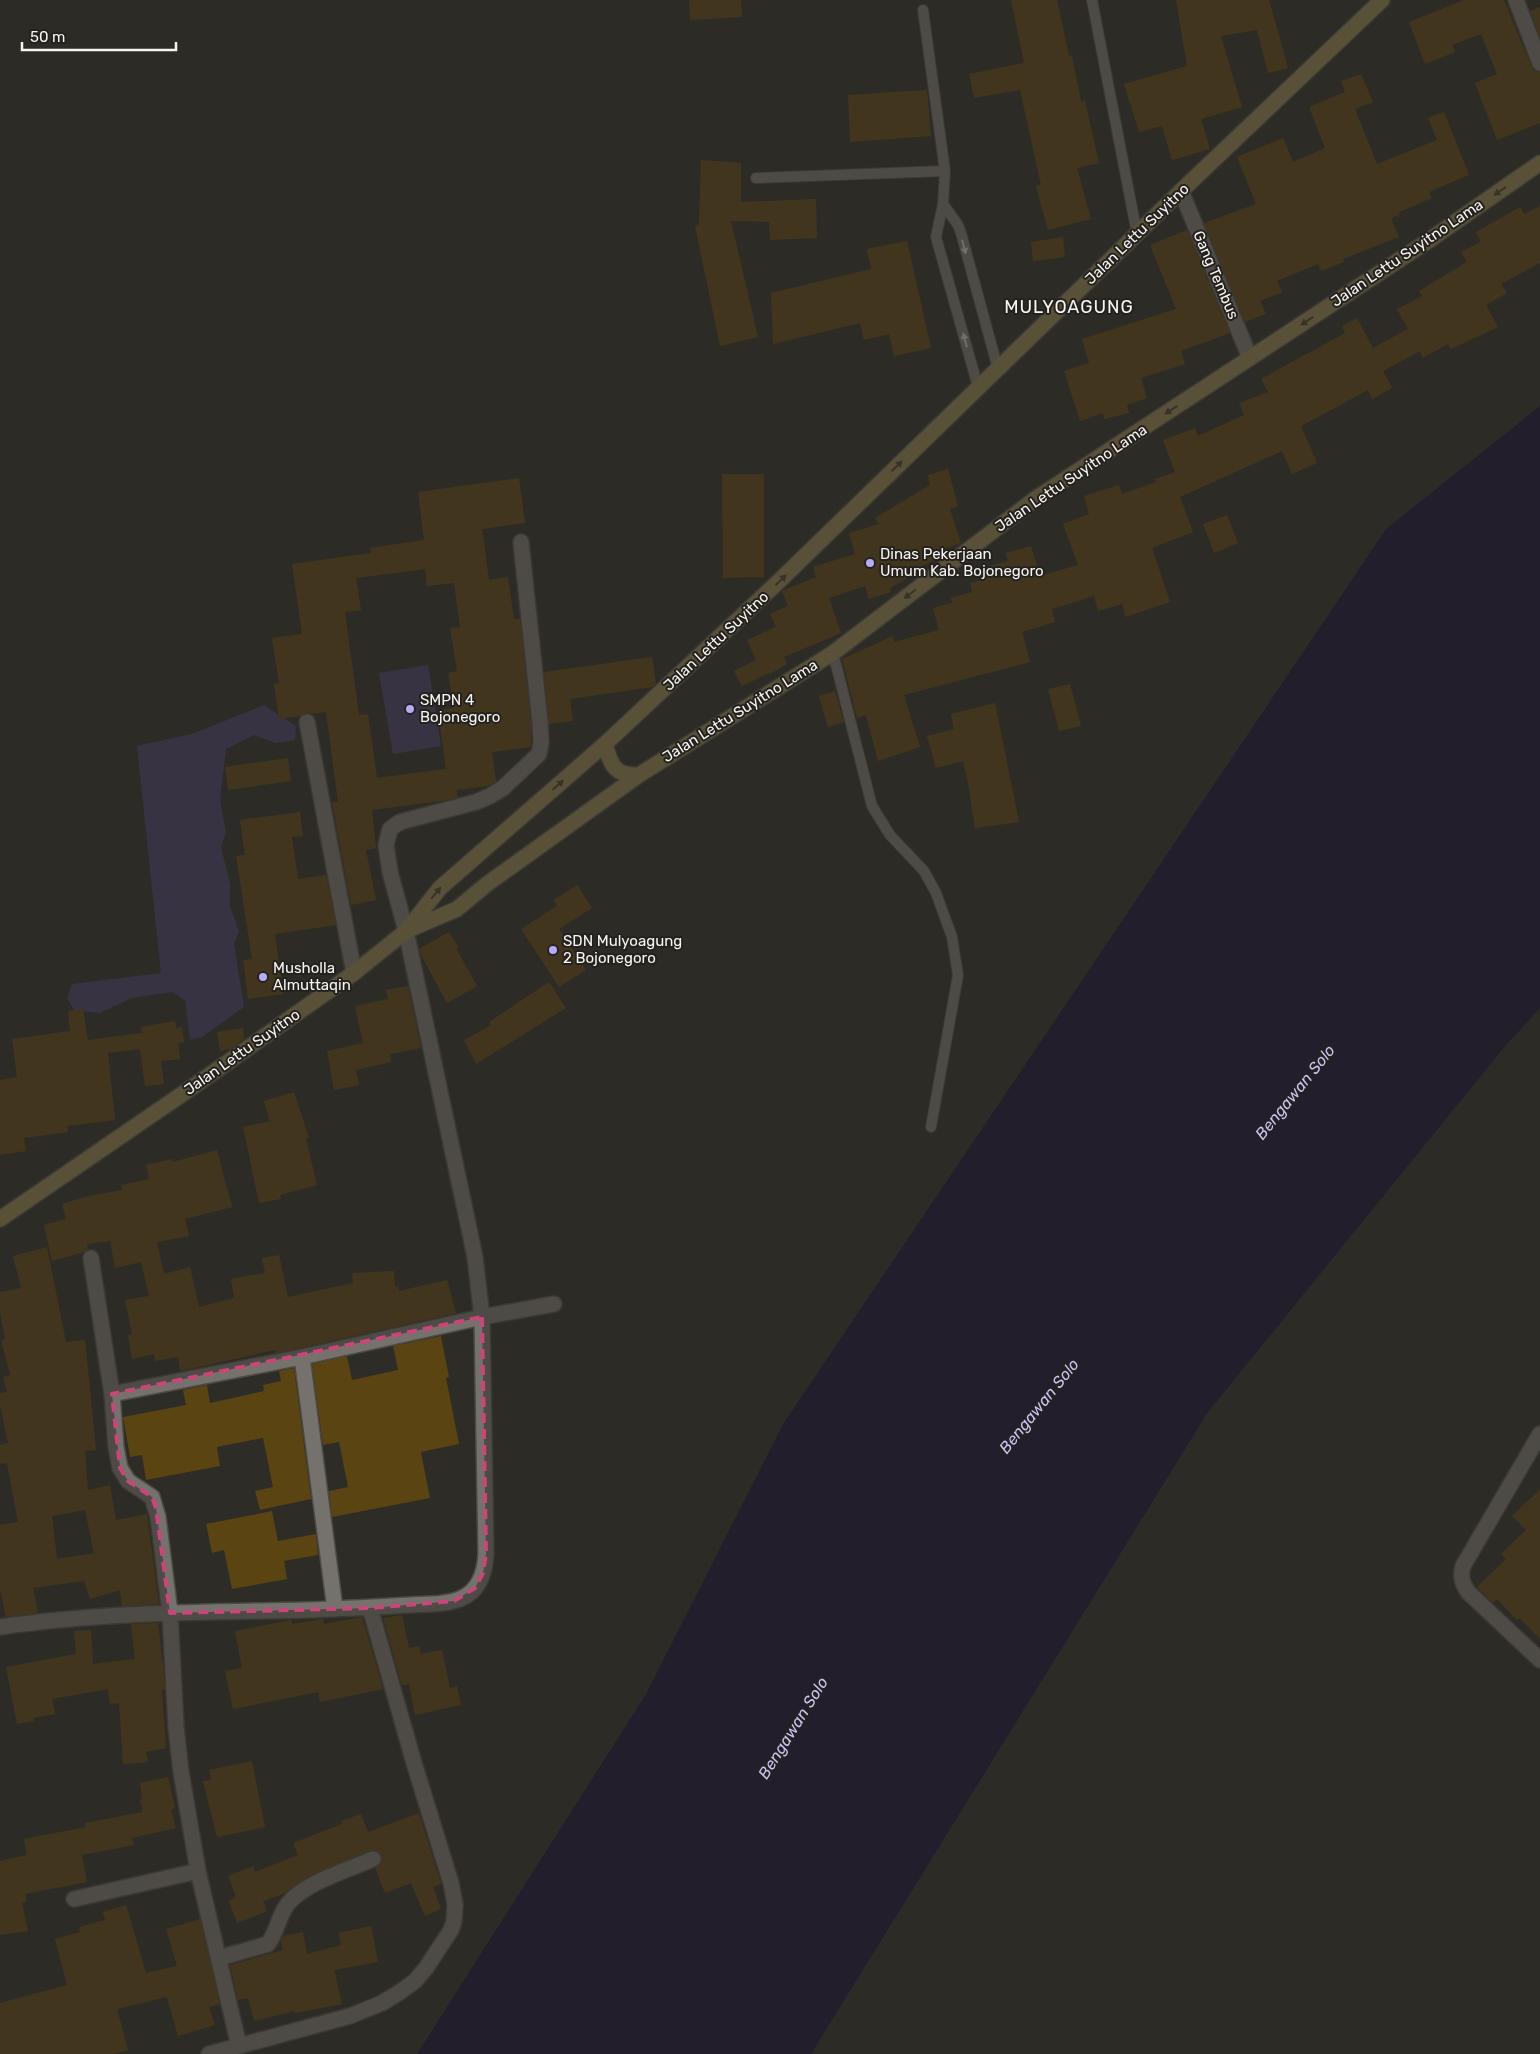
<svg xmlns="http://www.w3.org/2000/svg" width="1540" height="2054" viewBox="0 0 1540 2054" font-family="Rubik,sans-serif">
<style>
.green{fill:#433c64}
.water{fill:#180e34}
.building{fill:#594412;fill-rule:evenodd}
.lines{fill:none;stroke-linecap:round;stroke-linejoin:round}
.service-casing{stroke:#4d4b46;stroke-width:12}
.minor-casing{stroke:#4d4b46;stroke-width:18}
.secondary-casing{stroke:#4d4b46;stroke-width:18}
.service{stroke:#75726d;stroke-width:10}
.minor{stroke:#75726d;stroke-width:15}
.secondary{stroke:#8d7d4d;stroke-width:15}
.oneway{fill:#443d2c}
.oneway2{fill:#c2c1bd}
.marked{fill:none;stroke:#cc4479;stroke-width:4;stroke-dasharray:10 6;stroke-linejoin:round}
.poi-dot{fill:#b7abf8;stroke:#25221e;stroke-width:2}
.labels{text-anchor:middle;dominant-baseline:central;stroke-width:4;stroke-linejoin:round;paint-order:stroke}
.street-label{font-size:15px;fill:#f6f5f2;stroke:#25221e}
.poi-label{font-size:15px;fill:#f6f5f2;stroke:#25221e;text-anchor:start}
.water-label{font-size:16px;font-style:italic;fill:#cac2fc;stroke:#25221e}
.quarter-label{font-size:18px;letter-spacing:1px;fill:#f6f5f2;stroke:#25221e}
</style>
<rect width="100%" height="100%" fill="#2e2c27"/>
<!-- green -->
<path class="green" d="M428,665L441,746L393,754L379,673Z
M264,705L296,726L295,740L276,743L254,735L226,749L220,800L226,833L221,847L230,884V906L239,931L234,944L244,1007L202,1037L190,1040L185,1000L172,992L132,998L100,1013L74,1010L67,998L72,984L161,973L137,746L192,734Z"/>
<!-- water -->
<path class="water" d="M1540,406V1008L1502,1050L1208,1412L811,2054H417L646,1694L783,1424L1386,529Z"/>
<!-- building -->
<path class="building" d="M689,0H741L742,17L690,20Z
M1011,0H1057L1069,56H1072L1081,102L1085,101L1099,163L1077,168L1091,219L1048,230L1036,186L1041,185L1020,90L974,98L969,74L1024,63Z
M1176,0H1269L1288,68L1268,73L1257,30L1221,36L1242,107L1201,119L1210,149L1172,160L1162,126L1139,132L1124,84L1187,66Z
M1464,0H1504L1531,66L1534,71L1540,72V123L1497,140L1475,83L1497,74L1481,34L1452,45L1455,52L1425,64L1409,22Z
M1540,7V37L1530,11Z
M1361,74L1373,102L1355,109L1377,164L1437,140L1428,118L1444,112L1469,175L1429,192L1432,198L1399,212L1400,215L1391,218L1399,237L1343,259L1344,262L1321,271L1318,264L1277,281L1282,292L1260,301L1266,314L1245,322L1204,223L1256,204L1237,157L1283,138L1293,162L1325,148L1309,107L1345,92L1341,81Z
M927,90L931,136L850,142L848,95Z
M701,160L741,163V202L816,199L817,238L770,240L769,222L731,221L758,337L720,346L695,226L699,224Z
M1540,206V263L1501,284L1507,293L1486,305L1498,327L1451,349L1448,344L1423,358L1420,351L1383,371L1392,388L1372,399L1368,390L1301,426L1317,463L1292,474L1282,451L1180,497L1193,532L1152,548L1170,602L1126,617L1122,604L1098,611L1094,596L1052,609L1055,622L1022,632L1030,662L904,695L920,747L878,761L866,715L857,718L842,659L893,636L894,642L939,630L933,608L952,603L951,598L972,592L970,583L986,579L983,568L1008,561L1006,553L1031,546L1040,576L1078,565L1063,524L1089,514L1084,496L1119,485L1122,494L1156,482L1155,479L1175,472L1163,440L1195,428L1198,436L1244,415L1239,403L1268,392L1261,379L1345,333L1342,326L1357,318L1373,348L1408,329L1397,309L1422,296L1419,291L1467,262L1461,252L1481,242L1476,232L1520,207L1524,214Z
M1187,230L1230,333L1181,351L1185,364L1141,378L1147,398L1127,405L1129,413L1104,419L1103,413L1080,421L1064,371L1089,363L1082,339L1176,309L1150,245Z
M1063,237L1065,257L1033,261L1031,242Z
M907,241L931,348L894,356L889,334L864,340L860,323L773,344L771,293L871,269L867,249Z
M948,469L958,506L950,509L961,543L934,552L937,559L922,566L924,569L890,588L891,592L869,599L865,586L829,598L841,633L784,657L787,664L770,674L769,673L742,686L734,671L756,660L747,640L776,627L770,614L788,606L782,591L816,577L813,567L855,554L849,533L879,524L875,518L930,485L928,475Z
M722,474H764V577L723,578Z
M519,478L525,523L482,529L489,580L508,577L514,619H520L531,723V747L492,752L496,782L488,786L457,790L458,797L448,800L372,810L376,848L366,850L376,900L351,905L332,802H338L326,712L312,714L306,713L300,716L279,719L274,684L279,683L272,638L302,634L292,564L371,553L370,548L424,540L418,492ZM425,569L427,586L454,583L460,627L450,628L457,671L448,673L454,708L438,710L446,769L377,778L368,714L359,715L345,612L361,610L356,578Z
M1227,515L1238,543L1214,553L1203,524Z
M652,657L656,683L652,687L570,699L573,721L549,724L544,672Z
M1070,684L1081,726L1059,731L1048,689Z
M835,691L844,722L828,727L819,696Z
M995,703L1019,822L975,828L968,783L963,761L936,768L927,736L954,729L951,714Z
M288,758L291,781L228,790L225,767Z
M300,812L303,836L292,837L298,879L326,875L336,925L275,934L283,994L248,999L243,960L252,959L236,856L245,855L240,820Z
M577,885L592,908L559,929L586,970L559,987L521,929L557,906L554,900Z
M449,932L458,947L456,948L477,986L447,1003L421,955L419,949Z
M549,982L566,1008L476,1064L464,1040L491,1025L489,1022Z
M408,986L421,1048L390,1054L391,1062L356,1070L359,1085L334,1090L327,1051L363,1043L355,1006L388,999L386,990Z
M83,1009L88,1040L142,1033L141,1027L175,1021L176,1028L182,1027L184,1042L178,1043L180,1059L161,1061L164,1084L145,1086L140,1049L108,1053L115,1120L67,1126L68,1132L24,1138L26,1151L0,1155V1080L17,1077L12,1039L70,1031L68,1011Z
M243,1028L244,1039L230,1049L220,1051L217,1032Z
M294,1092L309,1138L306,1139L317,1185L280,1195L281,1199L259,1203L243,1127L270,1121L264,1101Z
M217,1150L232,1207L185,1219L189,1236L157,1242L164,1274L190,1267L199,1307L234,1298L231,1279L265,1273L262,1258L279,1255L288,1297L353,1283L352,1273L394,1271L395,1287L398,1286L399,1291L447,1280L456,1313L300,1348L275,1353V1350L180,1371L178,1357L155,1361L154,1354L132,1359L128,1335L132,1334L125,1300L149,1296L141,1262L115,1268L110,1241L87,1244L88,1249L84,1252L52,1261L44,1225L66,1219L62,1204L88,1196L122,1190L121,1185L149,1179L146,1165L172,1159L173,1162Z
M47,1247L66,1342L85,1340L96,1450L85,1451L88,1490L110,1485L116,1520L147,1514L159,1604L122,1606L120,1590L90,1599L84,1581L33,1588L38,1613L6,1617L0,1589V1525L18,1522L7,1463L0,1464V1445L8,1443L0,1405V1393L7,1392L3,1377L10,1375L1,1340L5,1339L0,1311V1292L21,1288L13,1256ZM85,1510L94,1553L57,1559L52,1516Z
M441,1336L449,1377L446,1378L459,1444L421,1452L430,1498L332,1517L329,1491L348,1487L339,1442L323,1445L312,1364L347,1356L352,1380L398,1370L393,1346Z
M294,1368L311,1499L260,1510L255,1491L273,1487L263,1438L217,1447L220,1466L146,1480L142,1455L130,1457L123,1417L186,1405L183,1390L207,1385L210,1403L264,1391L263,1385L281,1381L279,1371Z
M1540,1489V1639L1519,1618L1517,1620L1497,1599L1493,1603L1477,1587L1506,1559L1501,1554L1526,1530L1512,1516Z
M272,1511L278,1541L316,1534L318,1555L284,1561L287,1579L232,1589L224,1550L212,1553L206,1524Z
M402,1615L409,1648L419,1646L421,1654L442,1650L450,1688L457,1686L461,1705L415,1715L409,1684L402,1685L383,1618Z
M362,1617L383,1689L320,1702L318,1692L233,1709L225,1671L242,1668L235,1631L291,1620L292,1624L323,1619L324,1624Z
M158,1623L163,1665L165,1689L162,1690L166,1748L146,1752L148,1762L123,1764L119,1703L110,1704L108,1689L52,1699L55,1714L33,1718L34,1721L17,1724L6,1667L76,1654L74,1631L91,1630L93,1664L135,1659L131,1624Z
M252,1761L265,1827L217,1837L203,1781L211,1780L209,1770Z
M168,1777L175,1808L171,1810L176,1828L132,1838L134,1845L82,1855L87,1882L25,1894L27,1902L22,1903L28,1931L0,1935V1861L27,1855L24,1839L86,1827L85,1823L143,1812L140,1800L142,1799L140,1783Z
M419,1813L441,1884L433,1887L441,1909L425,1916L411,1883L385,1893L375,1868L381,1864L382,1856L378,1851L374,1850L310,1876L286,1893L263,1901L267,1911L237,1923L229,1901L236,1897L228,1876L253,1866L255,1872L298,1855L293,1843L342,1824L341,1821L361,1814L368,1832Z
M126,1905L146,1973L177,1966L166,1929L200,1919L220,2004L209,2007L215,2025L178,2036L167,1997L117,2009L128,2050L114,2054H0V2003L67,1985L55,1939L80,1932L79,1927L105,1920L103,1912Z
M371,1926L378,1962L334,1970L342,2004L295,2013V2011L254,2021L248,1998L238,2000L230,1965L283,1950L281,1941L283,1936L303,1932L307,1954L341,1945L339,1933Z"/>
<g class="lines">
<!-- service casing -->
<g class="service-casing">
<path id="service" d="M1092,0L1137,234
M923,10L945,171L943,204L936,237L978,387
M756,178L945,171
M943,204L958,225L961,233L998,369
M833,653L872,806L890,835L924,871L936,893L952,937L958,975L931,1127"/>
</g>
<!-- minor casing -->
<g class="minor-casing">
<path id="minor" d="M1516,0L1540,63
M1181,191L1250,358
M307,722L354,973
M91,1258L112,1394L116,1447L120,1468L128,1481L152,1497L158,1517L170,1613L176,1727L181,1772L198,1871L239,2046
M302,1357L335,1609
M112,1394L302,1357L482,1317L554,1304
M1540,1434L1463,1566C1460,1576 1462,1583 1468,1592L1540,1660
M0,1627C102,1612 205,1612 307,1610C341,1609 375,1607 410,1605C426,1604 447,1605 462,1598C480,1590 485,1571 486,1554L482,1317L475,1257L406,931L390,872L386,845L390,829L400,822L476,802L490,796L503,788L539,754L541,743L540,722L521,542
M74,1899L198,1871
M219,1958L268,1944C277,1932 278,1917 287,1905C303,1883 348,1870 373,1859
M209,2054L350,2016L382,2003L400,1992L415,1981L426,1968L451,1930L454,1921L455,1904L451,1883L414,1763L370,1608"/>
</g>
<!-- secondary casing -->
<g class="secondary-casing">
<path id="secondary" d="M605,744C611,766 615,776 639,775
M408,930L457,909L487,884L639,775L833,653L1035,499L1428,241L1540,163
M0,1219L194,1086L354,973L406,931L440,888L605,744L777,583L1181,191L1382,0"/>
</g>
<!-- service -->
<use href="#service" class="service"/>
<!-- minor -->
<use href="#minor" class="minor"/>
<!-- secondary -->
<use href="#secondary" class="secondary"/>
</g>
<!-- one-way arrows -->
<defs><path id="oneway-solid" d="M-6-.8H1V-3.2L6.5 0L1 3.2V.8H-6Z" transform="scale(1.25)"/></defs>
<g class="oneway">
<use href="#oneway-solid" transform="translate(1500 191) rotate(145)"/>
<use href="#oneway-solid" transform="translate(1307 321) rotate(146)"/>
<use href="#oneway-solid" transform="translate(1171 410) rotate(147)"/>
<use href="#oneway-solid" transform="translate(897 466) rotate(-44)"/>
<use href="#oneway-solid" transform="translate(781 580) rotate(-44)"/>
<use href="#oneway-solid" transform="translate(910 594) rotate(143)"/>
<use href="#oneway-solid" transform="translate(558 785) rotate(-41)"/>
<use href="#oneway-solid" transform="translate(436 893) rotate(-50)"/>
</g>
<g class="oneway2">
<use href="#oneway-solid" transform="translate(964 247) rotate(75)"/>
<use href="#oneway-solid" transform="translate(965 340) rotate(-105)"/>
</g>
<!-- marked area -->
<path d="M0 0H1540V2054H0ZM482,1317L486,1554L483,1573L475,1588L454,1601L370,1608L170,1613L156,1508L152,1497L128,1481L120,1468L112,1394Z" fill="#2e2c27" fill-opacity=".55" fill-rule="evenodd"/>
<path class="marked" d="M482,1317L486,1554L483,1573L475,1588L454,1601L370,1608L170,1613L156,1508L152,1497L128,1481L120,1468L112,1394Z"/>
<!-- markers -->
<g class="poi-dot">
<circle cx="870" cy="563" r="5"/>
<circle cx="410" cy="709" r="5"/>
<circle cx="553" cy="950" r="5"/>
<circle cx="263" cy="977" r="5"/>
</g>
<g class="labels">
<!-- street labels -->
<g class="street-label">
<text transform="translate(1137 234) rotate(-44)">Jalan Lettu Suyitno</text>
<text transform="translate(1407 253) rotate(-34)">Jalan Lettu Suyitno Lama</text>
<text transform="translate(1216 275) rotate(67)">Gang Tembus</text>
<text transform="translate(1071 478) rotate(-34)">Jalan Lettu Suyitno Lama</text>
<text transform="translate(716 641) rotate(-43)">Jalan Lettu Suyitno</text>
<text transform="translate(740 711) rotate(-32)">Jalan Lettu Suyitno Lama</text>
<text transform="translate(242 1052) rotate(-35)">Jalan Lettu Suyitno</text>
</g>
<!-- poi labels -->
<g class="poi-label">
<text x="880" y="554">Dinas Pekerjaan<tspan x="880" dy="17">Umum Kab. Bojonegoro</tspan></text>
<text x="420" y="700">SMPN 4<tspan x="420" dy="17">Bojonegoro</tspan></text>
<text x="563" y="941">SDN Mulyoagung<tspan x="563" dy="17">2 Bojonegoro</tspan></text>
<text x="273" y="968">Musholla<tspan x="273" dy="17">Almuttaqin</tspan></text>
</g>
<!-- water labels -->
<g class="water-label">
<text transform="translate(1295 1092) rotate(-51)">Bengawan Solo</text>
<text transform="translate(1039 1406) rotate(-51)">Bengawan Solo</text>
<text transform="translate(793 1728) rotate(-58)">Bengawan Solo</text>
</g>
<!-- quarter labels -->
<g class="quarter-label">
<text x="1069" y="307">MULYOAGUNG</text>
</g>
</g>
<!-- scale -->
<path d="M22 42v8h154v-8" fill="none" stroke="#f6f5f2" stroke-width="2.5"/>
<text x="30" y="42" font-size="15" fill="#f6f5f2" stroke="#25221e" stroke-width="4" paint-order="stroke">50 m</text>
</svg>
